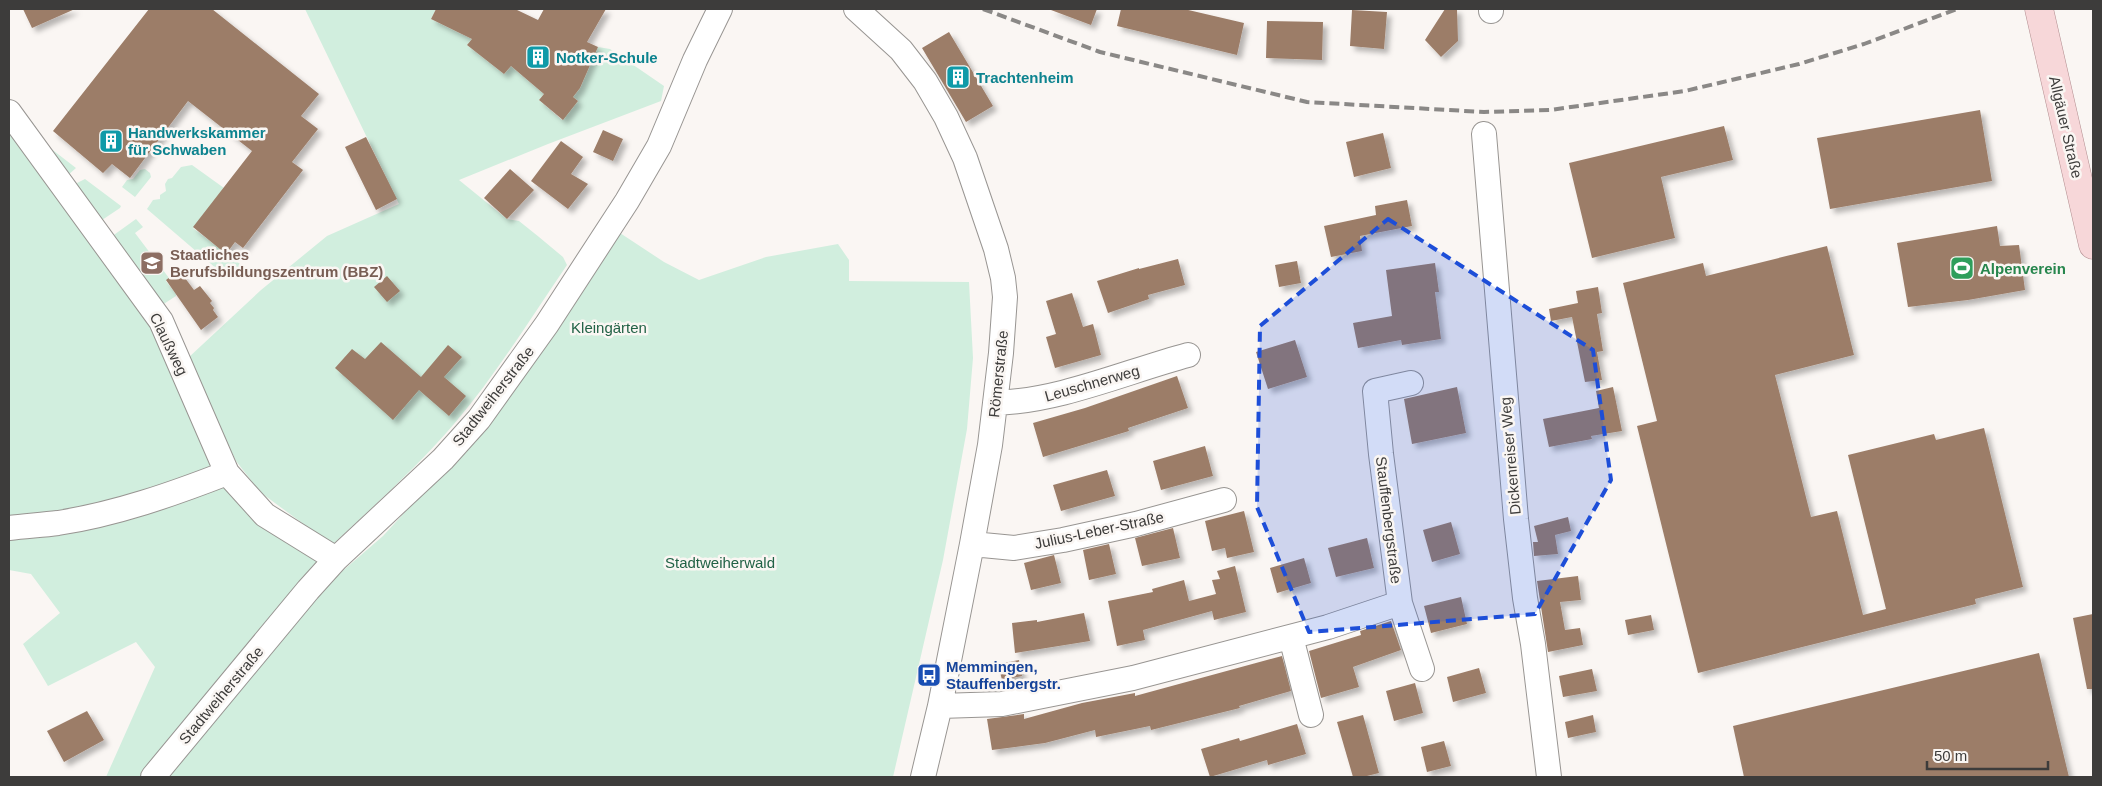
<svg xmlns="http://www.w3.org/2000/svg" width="2102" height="786" viewBox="0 0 2102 786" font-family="Helvetica,sans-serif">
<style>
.green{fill:#d1eede}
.building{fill:#9c7d68;filter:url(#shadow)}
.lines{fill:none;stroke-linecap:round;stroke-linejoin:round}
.minor-casing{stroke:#989592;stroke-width:26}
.major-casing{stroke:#b38f91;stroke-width:29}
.minor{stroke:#fff;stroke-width:24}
.major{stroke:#f7d7d9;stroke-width:28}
.rail{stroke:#8a8886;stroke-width:4;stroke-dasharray:10 5;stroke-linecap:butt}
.marked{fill:#1d4ed8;fill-opacity:0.2;stroke:#1d4ed8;stroke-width:4;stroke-dasharray:10 6;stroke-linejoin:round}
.labels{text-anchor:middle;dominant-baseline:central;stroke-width:5;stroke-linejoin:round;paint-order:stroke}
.culture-label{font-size:15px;font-weight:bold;fill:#0d838f;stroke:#faf6f3;text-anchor:start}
.street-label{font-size:15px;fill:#3d3c3b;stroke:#faf6f3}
.education-label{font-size:15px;font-weight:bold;fill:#785e54;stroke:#faf6f3;text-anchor:start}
.leisure-label{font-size:15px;font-weight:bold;fill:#27864d;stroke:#faf6f3;text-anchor:start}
.park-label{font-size:15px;fill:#226246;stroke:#faf6f3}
.transit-label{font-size:15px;font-weight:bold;fill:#164399;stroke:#faf6f3;text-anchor:start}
</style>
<defs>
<filter id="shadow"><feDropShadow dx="4.5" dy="4.5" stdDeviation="2.5" flood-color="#0004"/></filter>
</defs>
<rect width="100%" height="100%" fill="#faf6f3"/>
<!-- green -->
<path class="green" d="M305,9H436L431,19L472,39L467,45L504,74L511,66L544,94L539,100L562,120L578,101L573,97L580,88L598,47L610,49L664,86L661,101L548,144L459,180L507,219L519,221L539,237L563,257L567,265C530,319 496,375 454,424C417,467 374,506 332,545L260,492L236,461L188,358L261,290L327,236L399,204Z
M9,114L161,321L227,473L284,540L339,574L383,536L486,424L620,233L664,262L699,280L766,257L838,244L849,260V281L969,282L973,358L967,429L943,560L893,777H106L155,667L136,642L48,686L23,644L60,613L31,574L9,570Z
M26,116L33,123L41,141L76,168L67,176L73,185L85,179L121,206L120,208L99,222L94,216H88L75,191L26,124L25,121Z
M192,165L224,188L193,228L244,267L229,277L225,276L147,209L153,200L160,199V195L166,191L165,184L168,179L172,178L181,167Z
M145,169L150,173L151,177L135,197L122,187L127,180L133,179L140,170Z
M136,219L143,227L135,233L169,278L166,281L176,294V296L159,307L111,237Z"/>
<!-- building -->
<path class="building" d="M23,9H75L32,28Z
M149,9H212L319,94L301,116L318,129L292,162L303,170L243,248L235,242L226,254L193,227L252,151L188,101L130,178L112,164L103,173L53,131Z
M436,9H515L538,20L544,9H606L587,42L598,47L580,88L573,97L578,101L563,120L539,100L544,94L511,66L504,74L467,45L472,39L431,19Z
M1051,9H1097L1091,25L1051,10Z
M1121,9H1184L1244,23L1237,55L1117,26Z
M1445,9H1457L1458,41L1441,57L1425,40Z
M1352,10L1387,12L1384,49L1350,46Z
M1267,21L1323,22L1322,60L1266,58Z
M949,32L993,106L966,122L922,48Z
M1980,110L1992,181L1830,209L1817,138Z
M1724,126L1733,160L1661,177L1675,238L1592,258L1569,163Z
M603,130L623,139L613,161L593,152Z
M1383,133L1391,168L1354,177L1346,142Z
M366,137L397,199L376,210L345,147Z
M561,141L583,157L571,174L588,184L568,209L531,181Z
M510,169L534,190L507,219L484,198Z
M1407,200L1412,226L1360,236L1362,251L1331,257L1324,226L1376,215L1375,206Z
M1997,226L2000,246L2019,245L2025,290L1968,300L1908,307L1897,243Z
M1827,246L1854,355L1775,375L1811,517L1837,511L1863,615L1886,609L1848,455L1934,434L1936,440L1984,428L2023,587L1975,599L1976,604L1698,673L1637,426L1657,421L1623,283L1703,263L1706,276Z
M1178,259L1185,285L1148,295L1149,299L1108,313L1097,281L1139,268V269Z
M1297,261L1301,283L1279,287L1275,265Z
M1435,263L1439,292H1435L1441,339L1402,345L1401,340L1358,348L1353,323L1392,316L1386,270Z
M179,270L194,290L200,286L212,301L210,303L214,308L213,310L218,317L201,330L166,280Z
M387,276L400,291L387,302L374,287Z
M1598,287L1602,313L1597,314L1603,351L1597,352L1602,380L1585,382L1572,317L1551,321L1549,309L1578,303L1576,291Z
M1072,293L1083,327L1093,324L1101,355L1055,368L1046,337L1056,334L1046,301Z
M1295,340L1307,377L1268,389L1256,352Z
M381,342L421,377L448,345L462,357L444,377L466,396L449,416L419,390L393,420L335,368L352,349L365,359Z
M1177,376L1188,408L1128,428L1129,431L1043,457L1033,423L1085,408Z
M1457,387L1466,433L1412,444L1404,399Z
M1613,387L1622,431L1591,436L1592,439L1549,447L1543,419L1599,408L1596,391Z
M1205,446L1213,476L1161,490L1153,461Z
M1107,470L1115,496L1061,511L1053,485Z
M1244,511L1254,552L1227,558L1225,548L1212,551L1205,521Z
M1568,517L1571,531L1555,535L1558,554L1534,556L1533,542H1538L1534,526Z
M1451,522L1460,554L1432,562L1423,530Z
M1173,528L1180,558L1142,566L1135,538Z
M1367,538L1374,568L1336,577L1328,548Z
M1109,544L1116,574L1089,580L1083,550Z
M1054,555L1061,583L1031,590L1024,563Z
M1304,558L1311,583L1277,593L1270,568Z
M1235,566L1246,612L1214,620L1212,611L1143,630L1145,640L1117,646L1108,601L1153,592L1152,589L1184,580L1189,601L1216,594L1212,580L1220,579L1217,571Z
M1578,576L1581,600L1560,602L1565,630L1580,628L1583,645L1548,652L1537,581Z
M1461,597L1467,624L1431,633L1424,606Z
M1084,613L1090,641L1015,653L1012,623L1037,620V622Z
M2093,614V689H2087L2073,618Z
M1651,615L1654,630L1628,635L1625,620Z
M1391,621L1401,650L1353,667L1359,687L1321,698L1309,651L1361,635L1360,631Z
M2039,653L2069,777H1744L1733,726Z
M1282,656L1291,691L1239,706L1240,708L1151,730L1150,726L1096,737L1095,730L1045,743L992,750L987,719L1024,714V719L1082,703L1135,693V696Z
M1019,660L1022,676L1002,680L998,664Z
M1479,668L1486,693L1453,702L1447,677Z
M1592,669L1597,691L1563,697L1559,676Z
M1415,683L1423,713L1394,721L1386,691Z
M87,711L104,740L64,762L47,731Z
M1363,715L1379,773L1363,777H1353L1337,722Z
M1593,715L1596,732L1568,738L1565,722Z
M1297,724L1306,754L1268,765L1267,760L1210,777L1201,749L1239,738L1240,741Z
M1444,741L1451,766L1427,772L1421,747Z"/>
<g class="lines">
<!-- minor casing -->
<g class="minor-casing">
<path id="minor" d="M856,9L901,50L925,81L946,117L965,158L996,249L1003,278L1005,297L1001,353L990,445L972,544L940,706L923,777
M1491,11V9
M9,112L161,321L227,473L265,515L336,559
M1484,134L1516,519L1525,598L1533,644L1549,777
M995,403C1060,401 1125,372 1188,355
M9,528C25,526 42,525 58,523C116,514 173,494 227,473
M972,544L1014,548L1063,540L1136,524L1224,500
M1400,603L1422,669
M1291,637L1311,715
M940,706L1002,704L1133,678L1328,627L1400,603L1381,454L1375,391L1411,383
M153,777L308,590L336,559L443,459L479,419L547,324L627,201L659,146L695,60L720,9"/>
</g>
<!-- major casing -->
<g class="major-casing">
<path id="major" d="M2039,9L2093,245"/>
</g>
<!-- minor -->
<use href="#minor" class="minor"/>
<!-- major -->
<use href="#major" class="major"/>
<!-- rail -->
<path class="rail" d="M983,9L1100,52L1307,102L1484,112L1550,110L1685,91L1799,64L1864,44L1957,9"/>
</g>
<!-- marked area -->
<path class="marked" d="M1388,219L1593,350L1611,480L1535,614L1309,632L1257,507L1260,326Z"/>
<!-- icons -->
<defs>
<g id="building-square" transform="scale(1.25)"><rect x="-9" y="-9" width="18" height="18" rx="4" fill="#0f9aa8" stroke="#faf6f3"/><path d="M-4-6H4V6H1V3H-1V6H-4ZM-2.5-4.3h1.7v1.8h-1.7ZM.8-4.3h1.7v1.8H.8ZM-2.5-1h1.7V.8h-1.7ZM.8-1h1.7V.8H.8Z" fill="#fff"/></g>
<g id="school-square" transform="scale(1.25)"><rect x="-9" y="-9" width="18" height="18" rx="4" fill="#8d6e63" stroke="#faf6f3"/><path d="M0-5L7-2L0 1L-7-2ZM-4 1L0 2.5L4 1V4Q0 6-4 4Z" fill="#fff"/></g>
<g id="stadium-square" transform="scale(1.25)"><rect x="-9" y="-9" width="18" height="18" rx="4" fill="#2e9e5b" stroke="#faf6f3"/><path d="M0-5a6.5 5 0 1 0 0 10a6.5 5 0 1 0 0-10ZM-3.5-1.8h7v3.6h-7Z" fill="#fff"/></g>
<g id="bus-square" transform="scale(1.25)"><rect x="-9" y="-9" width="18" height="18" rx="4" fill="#1a4fb4" stroke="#faf6f3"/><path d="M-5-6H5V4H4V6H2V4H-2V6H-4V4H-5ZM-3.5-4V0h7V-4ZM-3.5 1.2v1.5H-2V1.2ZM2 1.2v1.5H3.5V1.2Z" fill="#fff"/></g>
</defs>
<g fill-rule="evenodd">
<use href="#building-square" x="538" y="57"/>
<use href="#building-square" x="958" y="77"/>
<use href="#building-square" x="111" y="141"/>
<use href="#school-square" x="152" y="263"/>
<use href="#stadium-square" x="1962" y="268"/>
<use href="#bus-square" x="929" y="675"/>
</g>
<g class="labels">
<!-- culture labels -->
<g class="culture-label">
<text x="556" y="57">Notker-Schule</text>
<text x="976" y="77">Trachtenheim</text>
<text x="128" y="132">Handwerkskammer<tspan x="128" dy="17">für Schwaben</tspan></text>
</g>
<!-- street labels -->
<g class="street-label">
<text transform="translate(2066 127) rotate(77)">Allgäuer Straße</text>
<text transform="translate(169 344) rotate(64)">Claußweg</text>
<text transform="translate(998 374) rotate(-84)">Römerstraße</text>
<text transform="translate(1092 383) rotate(-16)">Leuschnerweg</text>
<text transform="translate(493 396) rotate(-52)">Stadtweiherstraße</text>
<text transform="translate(1510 456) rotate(-95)">Dickenreiser Weg</text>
<text transform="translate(1389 520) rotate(83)">Stauffenbergstraße</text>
<text transform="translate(1099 530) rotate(-12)">Julius-Leber-Straße</text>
<text transform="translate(221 695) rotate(-50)">Stadtweiherstraße</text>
</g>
<!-- education labels -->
<g class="education-label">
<text x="170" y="254">Staatliches<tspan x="170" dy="17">Berufsbildungszentrum (BBZ)</tspan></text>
</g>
<!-- leisure labels -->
<g class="leisure-label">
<text x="1980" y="268">Alpenverein</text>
</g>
<!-- park labels -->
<g class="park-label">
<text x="609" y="327">Kleingärten</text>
<text x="720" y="562">Stadtweiherwald</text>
</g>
<!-- transit labels -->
<g class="transit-label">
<text x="946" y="666">Memmingen,<tspan x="946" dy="17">Stauffenbergstr.</tspan></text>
</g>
</g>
<!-- border -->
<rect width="2102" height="786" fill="none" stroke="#3d3c3b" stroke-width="20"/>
<!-- scale -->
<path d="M1927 761v8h121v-8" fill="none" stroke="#3d3c3b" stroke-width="2.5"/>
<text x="1934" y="761" font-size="15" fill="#3d3c3b" stroke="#faf6f3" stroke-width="4" paint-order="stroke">50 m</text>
</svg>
